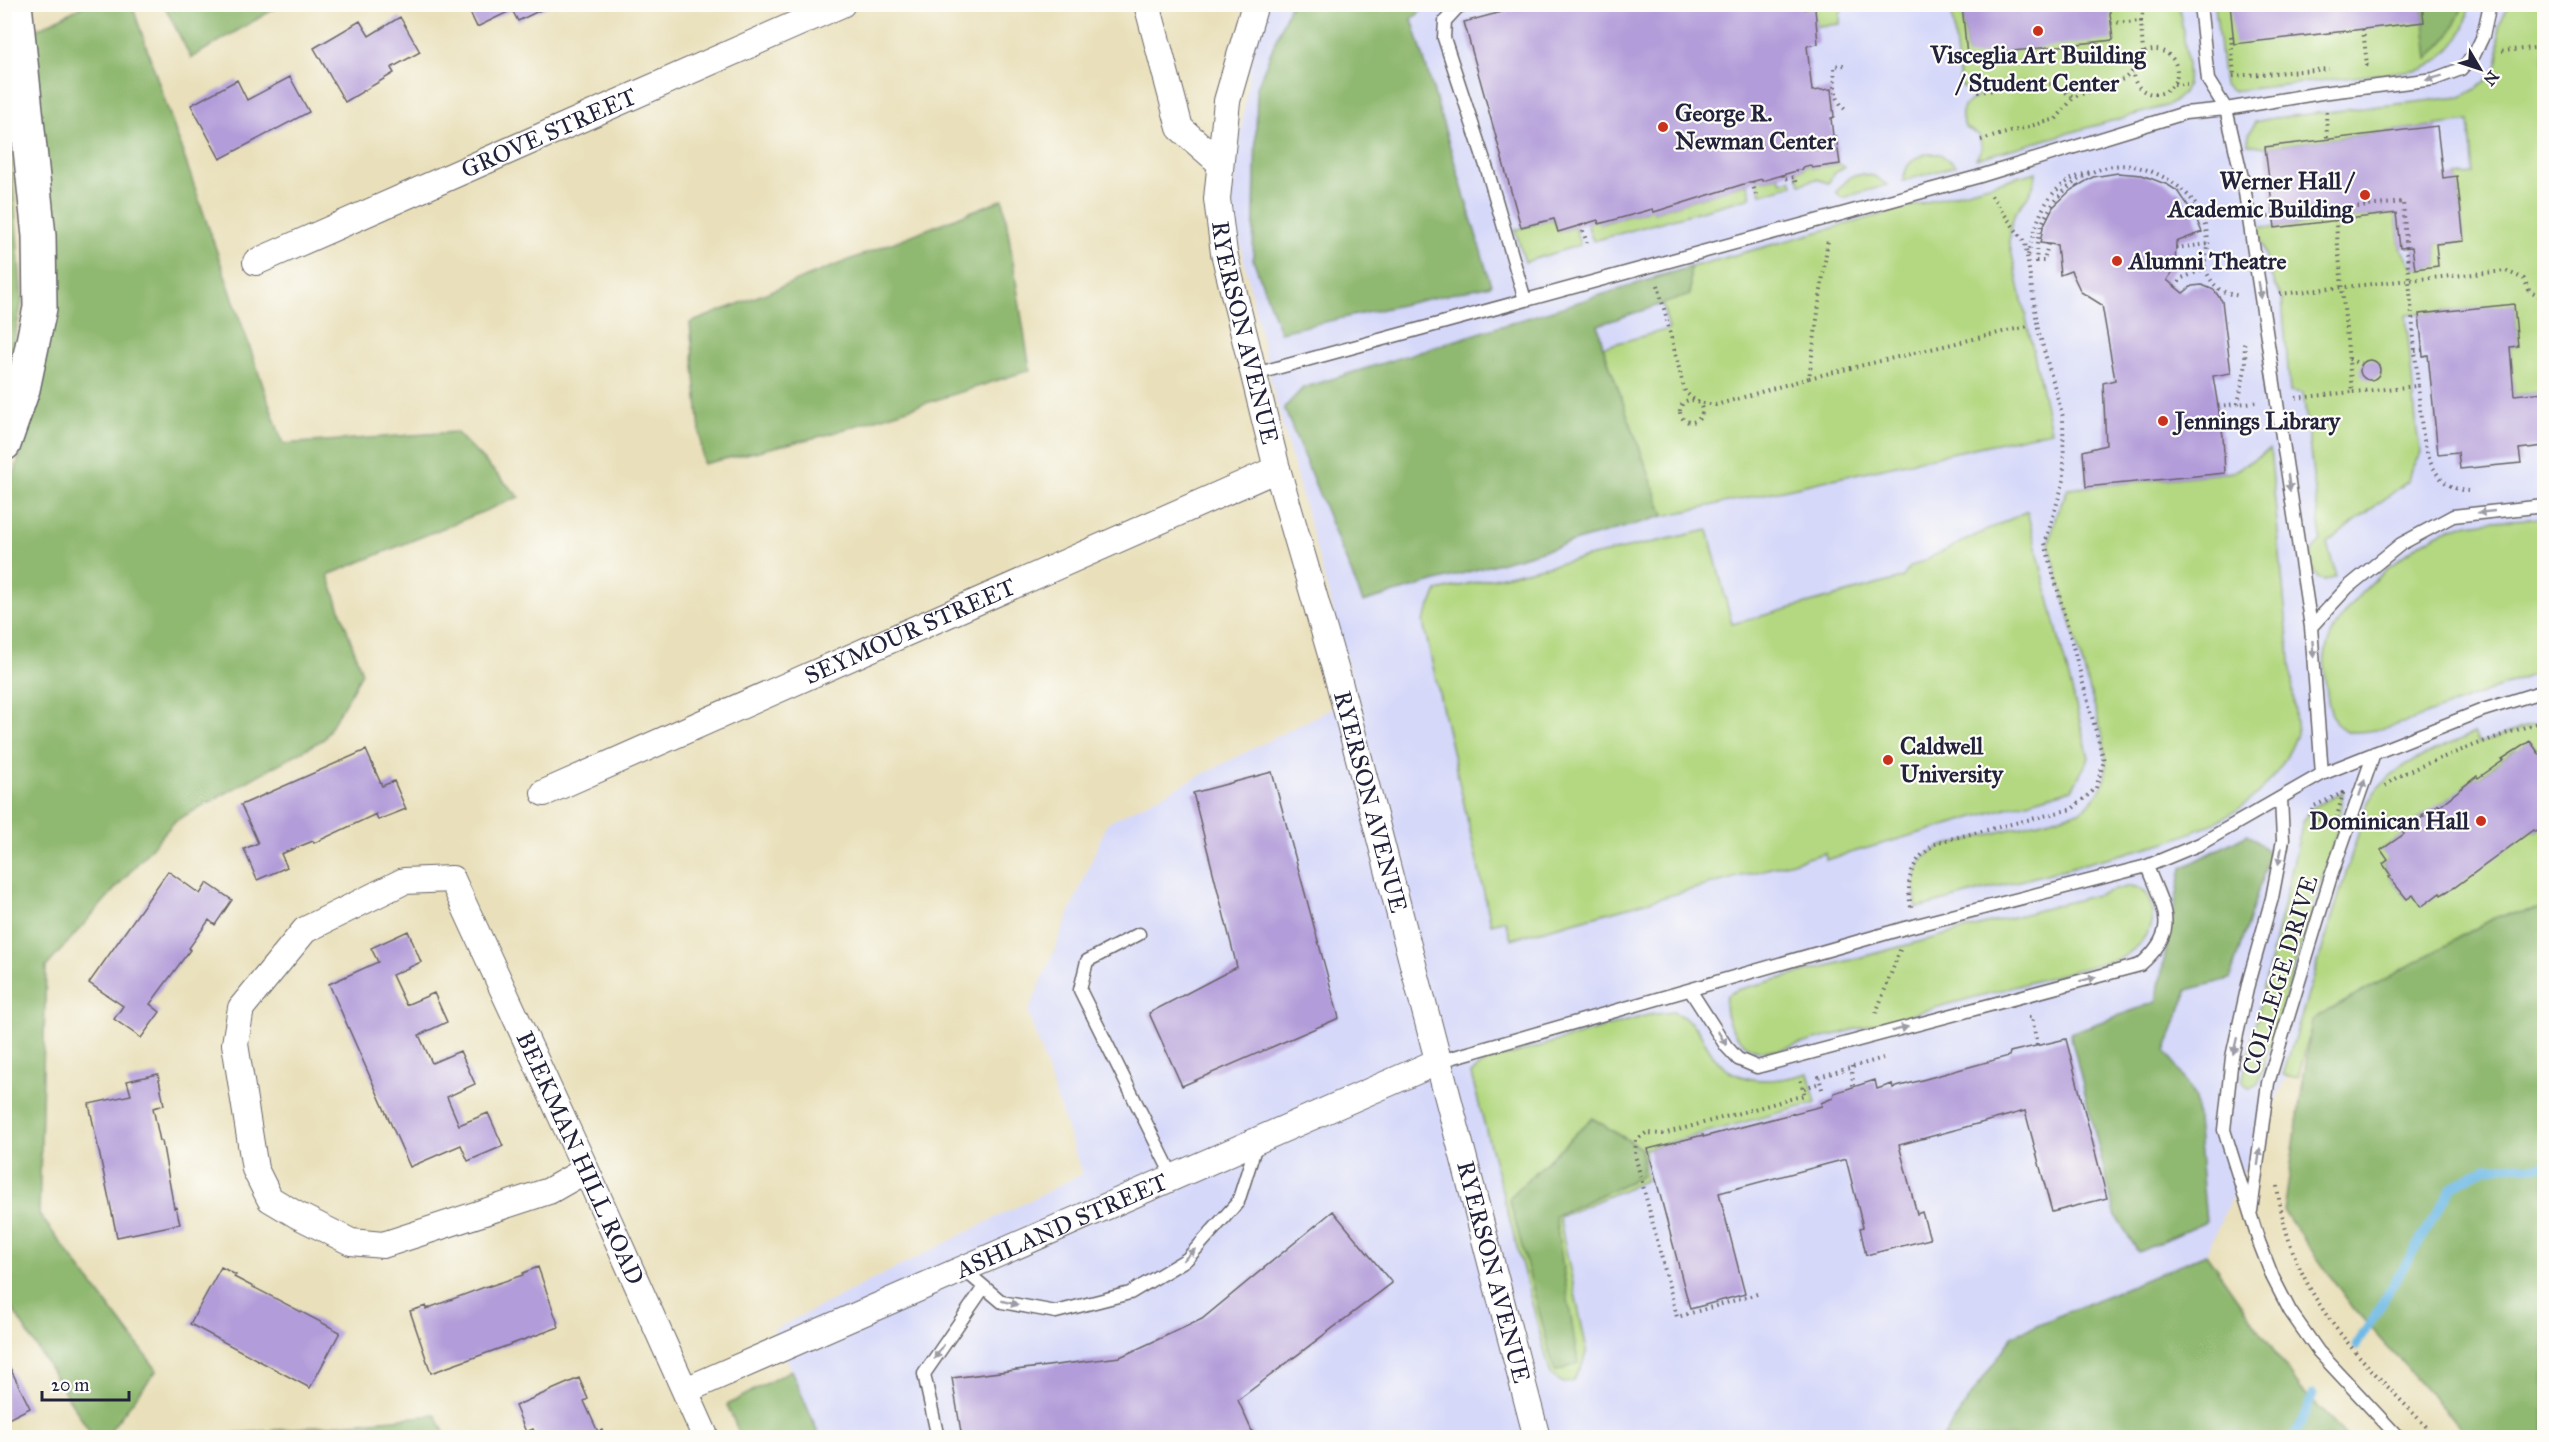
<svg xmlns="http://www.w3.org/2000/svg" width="2549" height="1442" viewBox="0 0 2549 1442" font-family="'IM FELL Great Primer',serif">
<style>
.built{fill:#d5d8f9}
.green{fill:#b4d881;stroke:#6b7d5e;stroke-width:1.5}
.forest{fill:#8fb86f;stroke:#586d55;stroke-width:1.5}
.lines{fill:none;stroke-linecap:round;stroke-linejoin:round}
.stream{stroke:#6db9e6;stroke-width:9}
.building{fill:#b29cd9}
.lane-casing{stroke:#686468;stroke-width:15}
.street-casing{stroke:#686468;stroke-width:28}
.secondary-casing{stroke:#686468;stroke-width:36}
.path{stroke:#686468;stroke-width:4;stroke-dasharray:1.5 4.5;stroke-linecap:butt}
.lane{stroke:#fff;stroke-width:12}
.street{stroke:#fff;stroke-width:26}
.secondary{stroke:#fff;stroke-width:33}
.oneway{fill:#9c9ca7}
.poi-dot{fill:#c8321e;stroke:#fdfcf7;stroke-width:2}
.labels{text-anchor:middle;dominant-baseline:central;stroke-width:4.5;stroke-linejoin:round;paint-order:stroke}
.poi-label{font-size:24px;font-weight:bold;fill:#22223b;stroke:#fdfcf7;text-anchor:start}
.street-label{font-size:24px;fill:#22223b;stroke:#fdfcf7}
</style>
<rect width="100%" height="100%" fill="#fdfcf7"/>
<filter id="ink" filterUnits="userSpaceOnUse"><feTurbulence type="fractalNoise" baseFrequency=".0167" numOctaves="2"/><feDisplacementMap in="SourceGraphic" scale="12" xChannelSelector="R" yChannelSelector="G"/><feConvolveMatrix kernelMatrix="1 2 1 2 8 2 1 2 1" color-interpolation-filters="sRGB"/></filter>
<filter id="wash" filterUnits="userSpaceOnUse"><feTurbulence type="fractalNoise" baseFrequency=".008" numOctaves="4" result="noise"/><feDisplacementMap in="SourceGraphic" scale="24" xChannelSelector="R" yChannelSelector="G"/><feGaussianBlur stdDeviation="1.35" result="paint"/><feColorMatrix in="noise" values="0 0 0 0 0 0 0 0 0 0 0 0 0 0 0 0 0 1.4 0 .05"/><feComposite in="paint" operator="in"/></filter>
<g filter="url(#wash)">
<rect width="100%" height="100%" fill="#e9e0bb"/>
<!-- built -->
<path class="built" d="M1269,5H2544V908L2496,917L2312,1020L2206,1254L2013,1335L1943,1437H820L773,1330L1082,1174L1028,1013L1107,823L1356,696L1273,390L1231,202L1254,39Z"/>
<!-- green -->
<path class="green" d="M2468,4C2470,32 2446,58 2423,69L2241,90L2232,91L2224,85L2215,5Z
M1803,5H1843L1840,15V24L1816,26L1804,9Z
M1951,5H1962L1967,55L2108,5H2179C2181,23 2191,72 2186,87C2183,94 2176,101 2169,105L1976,159L1982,147L1979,135L1966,128C1957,114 1963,102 1978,97V86L1966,89L1960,84Z
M2511,5H2544V392L2514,395L2510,347L2518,346L2514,305L2406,315L2417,432L2421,453L2411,469L2408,481L2327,543L2336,576L2325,580L2319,579L2309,564L2313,550L2321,540L2303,393L2290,391L2282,299L2274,285L2257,226L2275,228L2396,213L2400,248L2415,269L2438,266L2436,244L2464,241L2457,176L2474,174L2469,121L2265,147L2248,144L2249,134L2255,122L2274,118L2460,97C2528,67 2479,33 2511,5Z
M1926,154H1940L1956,166L1903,181C1905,166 1912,158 1926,154Z
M1840,164L1844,167L1835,173L1828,183L1817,179L1800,184L1796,171L1803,169V167L1810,165L1812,168Z
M2036,172C2035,191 2026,197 2016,212C2011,219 2011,232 2009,241L2051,431L1664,516L1603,347L1669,329L1655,277Z
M1863,174L1874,176L1887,185L1842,198L1836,192L1850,177Z
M1779,176L1781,182L1791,179L1793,185L1761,194L1757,180L1762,179L1763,181Z
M1747,183L1751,197L1593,241L1587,223L1598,220L1600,224L1653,209L1654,212Z
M1554,219L1558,232L1575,227L1580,245L1525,262L1515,230Z
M2270,449L2297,734C2273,797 2228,821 2167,842L1917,908C1911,880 1914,858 1943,846L2079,812C2110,788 2109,770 2102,734L2049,544L2056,515L2068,489L2233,472Z
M2027,511L2089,758L2072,789L1826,860L1825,853L1511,939L1505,920L1491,924L1423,622L1437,591L1708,530L1732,624L1902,578L1910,567Z
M2544,518V670C2512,683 2479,695 2446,707C2418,718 2385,732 2354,732C2338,731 2332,719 2329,705C2326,688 2322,667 2326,650C2337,606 2398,555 2437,534C2466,519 2512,521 2544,518Z
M2543,721L2544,752L2540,755L2530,741L2517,751L2515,749L2478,778L2477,776L2464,786V788L2402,831L2404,834L2382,849L2388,860L2383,865L2391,876L2389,877L2407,899L2413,895L2421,906L2440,893L2441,895L2533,830L2535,832L2544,825V908L2496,917L2313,1020L2298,1078L2283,1075L2368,802C2390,763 2436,752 2474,733L2479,743Z
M2343,793L2337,831L2258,1084L2249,1088L2243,1082V1077L2303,821L2314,806Z
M2130,886C2149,888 2156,909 2150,926C2145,940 2133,951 2121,958L1778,1050C1772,1050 1765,1051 1758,1050C1737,1046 1720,1016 1727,995L1737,990Z
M1673,1012C1700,1023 1700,1038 1716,1059C1739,1087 1778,1082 1808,1073L1816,1103L1644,1149L1646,1180L1559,1217L1587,1350L1581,1368L1572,1382L1563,1383L1551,1375L1471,1074L1485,1062L1648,1015Z"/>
<!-- forest -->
<path class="forest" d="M85,5H132L283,444L456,432L519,497L328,575L362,673L324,739L175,821L46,967L39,1214L157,1370L105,1437H93L5,1297V498L16,469L55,302L28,34Z
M164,5H281L191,58Z
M1290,5H1428L1412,19L1491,285L1280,332L1253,259L1257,87Z
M2422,5H2464L2449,36L2428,59Z
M4,59L22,302L5,382H4Z
M1003,199L1030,370L826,435L703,464L690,323Z
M1690,267V295L1598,325L1603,347L1664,516L1363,602L1284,408L1303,388Z
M2248,834L2270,853L2230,979L2187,990L2166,1051L2195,1097L2206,1222L2138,1252L2115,1214L2070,1033L2156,1002L2182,868Z
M2544,908V1437H2469L2354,1309L2284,1212L2312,1020L2496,917Z
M1592,1118L1641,1148L1642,1176L1555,1216L1578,1363L1555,1372L1509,1198Z
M2206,1254L2300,1388L2347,1437H1943L2013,1335Z
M791,1370L820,1437H741L727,1405Z
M436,1415L446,1437H201Z"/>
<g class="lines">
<!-- stream -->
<path class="stream" d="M2356,1346L2452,1187L2486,1167L2540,1166L2544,1164
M2294,1438L2313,1395"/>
</g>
<g id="blocks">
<!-- building -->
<path class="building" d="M466,4H553L518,21L512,10L477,27Z
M1512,4H1803L1804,9L1815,8L1818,44L1807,46L1812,91L1831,89L1834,117L1831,118L1833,136H1836L1840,164L1812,168L1810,165L1803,167V169L1762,181V179L1747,183L1654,212L1653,209L1599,224L1598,220L1558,232L1554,219L1521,227L1464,22L1513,9Z
M1962,4H2109L2113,40L1967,56Z
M2230,4H2422L2424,22L2234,44Z
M400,17L420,52L391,68L394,73L345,102L314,48L360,21L369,36Z
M290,77L309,112L220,159L191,105L237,80L247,100Z
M2437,126L2443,178L2457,176L2464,241L2436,244L2438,266L2415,269L2412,247L2400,248L2396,213L2275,228L2265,147Z
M2118,173L2142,175L2168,185L2179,192L2195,216L2202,232L2176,242L2175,268L2167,280L2183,293L2192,286L2202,285L2214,290L2222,301L2231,373L2213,376L2223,436L2225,473L2086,487L2083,451L2106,445L2103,383L2115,380L2102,305L2081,292L2071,271L2060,275L2057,245L2040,243L2043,227L2053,207L2071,190L2093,177Z
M2514,304L2518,346L2510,347L2514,395L2544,392V446L2519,449L2521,463L2460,469L2458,452L2438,454L2428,355L2423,356L2419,314Z
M2360 370a10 10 0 1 1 20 0a10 10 0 1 1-20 0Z
M2530,741L2540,755L2544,752V825L2535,832L2533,830L2455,887L2441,895L2440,893L2421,907L2413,895L2407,899L2389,877L2391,876L2383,864L2388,860L2381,850L2404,834L2402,831L2424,816L2422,815L2438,804L2439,806L2477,776L2478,778L2504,760L2502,759Z
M366,750L382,786L394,781L406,809L378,820L376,814L314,843L313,841L281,854L287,867L257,880L244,849L258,843L241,805Z
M1272,772L1339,1018L1182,1086L1149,1013L1237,967L1193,793Z
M168,871L200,894L207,883L232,900L215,925L209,920L189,948L190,950L150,1004L160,1012L141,1038L114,1019L123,1006L89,983Z
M408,931L421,962L392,975L406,1005L434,993L447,1022L419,1035L432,1063L460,1051L475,1084L447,1097L459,1125L488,1113L503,1146L468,1161L461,1145L410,1167L329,984L378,962L371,948Z
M2066,1039L2107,1198L2052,1212L2025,1111L1899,1145L1917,1214L1922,1212L1930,1239L1866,1255L1860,1228L1863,1227L1846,1159L1719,1193L1745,1294L1690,1309L1648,1149L1703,1135V1137L1822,1106L1821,1103L1833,1098L1834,1093L1875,1080L1877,1089L1892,1084L1893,1088L2009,1056L2010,1052Z
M158,1074L164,1105L153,1108L160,1141H162L174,1208L176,1207L180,1224L117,1237L89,1104L131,1095L127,1081Z
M1333,1211L1392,1283L1238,1400L1255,1438H962L952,1378L1120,1357L1202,1319Z
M221,1267L236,1275L234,1277L340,1332L310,1388L190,1324Z
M538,1267L559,1327L431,1373L410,1311L426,1306V1309L490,1285V1286L523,1275V1273Z
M8,1364L30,1408L6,1420L4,1365Z
M579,1378L588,1399L584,1401L598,1432L602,1430L605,1438H537L533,1429L526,1432L515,1406Z"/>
</g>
</g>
<g filter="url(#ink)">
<use href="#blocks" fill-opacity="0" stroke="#686468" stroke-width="1.5"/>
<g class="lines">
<!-- lane casing -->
<g class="lane-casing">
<path id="lane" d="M1467,4L1458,7L1445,21L1444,38L1487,169L1525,300
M2200,4L2208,80L2226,109L2244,186L2311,627
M1255,374L1977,177L2185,113L2226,109L2321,93L2434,79L2461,69L2474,55L2483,36L2490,4
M2322,774L2311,627L2348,587L2401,544L2453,516L2544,506
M2281,798L2283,840L2272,898L2249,980L2232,1057L2224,1130L2259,1242L2273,1278L2290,1311L2318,1351L2399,1438
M1139,934L1087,961L1080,990L1173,1177
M1690,990L1726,1046L1738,1059L1757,1067L2140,965C2182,929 2163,909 2147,866
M1437,1062L1905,928L2147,866L2200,844L2322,774L2483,710L2544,691
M2251,1211L2268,1083L2331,876L2374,753
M963,1269L1002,1302L1056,1312L1130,1293L1187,1259L1238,1202L1257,1142
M938,1438L924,1374L984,1287"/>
</g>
<!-- street casing -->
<g class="street-casing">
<g id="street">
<path d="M1147,4L1180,128L1220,163"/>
<path id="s1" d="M1255,4L1227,101L1217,199L1224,253L1277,469L1339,682L1537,1438"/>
<path id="s2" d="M256,262L842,4"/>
<path id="s3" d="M544,793L1277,469"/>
<path id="s4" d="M586,1170L549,1191L383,1245L351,1242L297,1215L270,1199L255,1169L235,1044L241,1008L305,930L404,881L452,879L586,1170L706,1438"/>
<path id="s5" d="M686,1390L1437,1062"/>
</g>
</g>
<!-- secondary casing -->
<g class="secondary-casing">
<path id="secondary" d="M4,444L23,389L40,308L39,236L15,4"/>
</g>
<!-- path -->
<path class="path" d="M2141,21L2143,53
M2111,23L2141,21L2144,4
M2363,29L2367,65H2370
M2231,36L2234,76
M2133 72a22 22 0 1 1 44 0a22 22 0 1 1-44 0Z
M2502,51L2544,47
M1844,65L1834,66C1835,83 1833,100 1847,111
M2233,76L2329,69
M2174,84H2187
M1978,92L2050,84L2074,97L2124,79L2133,71
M2326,112L2327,139
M1981,140L2056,119L2074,97
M1783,175L1784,179L1794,177L1796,184
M1752,182L1756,196
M2268,217L2403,202L2409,280L2506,271L2524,279L2529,290L2544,299
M1581,225L1587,243
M2048,244L2044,261H2036C2037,253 2036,245 2038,238C2044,203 2079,170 2114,166C2132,163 2151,170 2167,179C2181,187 2195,200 2201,215C2205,223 2209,239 2208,247C2207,255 2203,261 2205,269
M2176,248L2209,244
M2028,255C2039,214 2045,185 2090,172
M1658,285L1685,392L1697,402L1716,405L1809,378L1828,239
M2175,287L2182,278L2205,269C2214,288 2220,293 2241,296
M2280,294L2409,280L2418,386L2352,392L2334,204
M2415,351L2422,350
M2349,359L2362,365
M1809,378L2028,326
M2418,386C2422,422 2420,487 2468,491
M2296,398L2352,392
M1680 411a11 11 0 1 1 22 0a11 11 0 1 1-22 0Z
M2238,404L2246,364L2244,342
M2218,406L2256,402
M2385,786C2401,772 2420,767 2439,759C2474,745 2509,732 2544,721
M2343,793L2335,824L2309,817L2314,806Z
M1911,907C1905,877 1912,859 1938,842L2072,809L2096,788L2104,761L2045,543L2064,480L2063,417L2038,329L2025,243L1990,194
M1876,1013L1900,950
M2029,1017H2032L2037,1045
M1852,1066L1853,1087
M1804,1088L1820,1083
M1822,1089L1819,1077L1883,1058
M2277,1186C2293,1304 2360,1356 2437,1438
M1757,1294L1677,1317L1635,1155L1636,1140L1646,1133L1663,1134L1805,1095L1800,1079"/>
<!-- lane -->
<use href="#lane" class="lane"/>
<!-- street -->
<use href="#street" class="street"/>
<!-- secondary -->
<use href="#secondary" class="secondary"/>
</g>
<!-- one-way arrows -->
<defs><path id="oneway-solid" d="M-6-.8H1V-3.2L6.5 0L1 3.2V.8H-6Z" transform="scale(1.5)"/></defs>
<g class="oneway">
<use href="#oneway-solid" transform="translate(2434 78) rotate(165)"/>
<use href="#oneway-solid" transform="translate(2260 290) rotate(81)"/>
<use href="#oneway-solid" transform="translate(2289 483) rotate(82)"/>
<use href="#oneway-solid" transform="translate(2486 512) rotate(174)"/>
<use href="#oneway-solid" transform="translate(2313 649) rotate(86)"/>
<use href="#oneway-solid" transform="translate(2362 788) rotate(-71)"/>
<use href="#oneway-solid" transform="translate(2280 856) rotate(101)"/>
<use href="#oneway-solid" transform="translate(2088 979) rotate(-15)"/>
<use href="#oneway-solid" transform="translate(1900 1029) rotate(-15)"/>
<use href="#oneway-solid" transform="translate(1722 1038) rotate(59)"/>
<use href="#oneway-solid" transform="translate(2235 1046) rotate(103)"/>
<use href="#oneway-solid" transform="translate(2259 1157) rotate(-82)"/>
<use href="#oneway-solid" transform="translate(1189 1255) rotate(-43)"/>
<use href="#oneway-solid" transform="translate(1010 1303) rotate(15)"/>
<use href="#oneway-solid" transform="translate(939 1352) rotate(124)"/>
</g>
</g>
<!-- markers -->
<g class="poi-dot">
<circle cx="2038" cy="31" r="6"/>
<circle cx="1663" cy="127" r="6"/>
<circle cx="2365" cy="195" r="6"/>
<circle cx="2117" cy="261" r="6"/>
<circle cx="2163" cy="421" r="6"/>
<circle cx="1888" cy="760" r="6"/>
<circle cx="2481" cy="821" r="6"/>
</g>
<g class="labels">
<!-- poi labels -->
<g class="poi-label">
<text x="2038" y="55" text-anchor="middle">Visceglia Art Building<tspan x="2038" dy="28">/ Student Center</tspan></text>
<text x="1675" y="113">George R.<tspan x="1675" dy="28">Newman Center</tspan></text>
<text x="2353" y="181" text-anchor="end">Werner Hall /<tspan x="2353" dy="28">Academic Building</tspan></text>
<text x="2129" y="261">Alumni Theatre</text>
<text x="2175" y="421">Jennings Library</text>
<text x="1900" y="746">Caldwell<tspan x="1900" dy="28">University</tspan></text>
<text x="2469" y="821" text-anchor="end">Dominican Hall</text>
</g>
<!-- street labels -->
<g class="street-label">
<text stroke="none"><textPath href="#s2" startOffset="320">GROVE STREET</textPath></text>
<text stroke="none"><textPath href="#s1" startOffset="336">RYERSON AVENUE</textPath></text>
<text stroke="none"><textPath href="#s3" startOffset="400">SEYMOUR STREET</textPath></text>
<text stroke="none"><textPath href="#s1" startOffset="822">RYERSON AVENUE</textPath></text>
<text transform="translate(2280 975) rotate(-73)">COLLEGE DRIVE</text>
<text stroke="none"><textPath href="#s4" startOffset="1104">BEEKMAN HILL ROAD</textPath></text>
<text stroke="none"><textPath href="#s5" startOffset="410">ASHLAND STREET</textPath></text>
<text stroke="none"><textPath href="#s1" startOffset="1308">RYERSON AVENUE</textPath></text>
</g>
</g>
<!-- margin -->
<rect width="2549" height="1442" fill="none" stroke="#fdfcf7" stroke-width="24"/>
<!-- north arrow -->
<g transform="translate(2480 69) rotate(129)" stroke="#fdfcf7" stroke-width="4.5" paint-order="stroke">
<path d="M0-4.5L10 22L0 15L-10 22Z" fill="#22223b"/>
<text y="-9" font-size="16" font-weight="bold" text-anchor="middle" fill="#22223b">N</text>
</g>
<!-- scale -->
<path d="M42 1391v9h87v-9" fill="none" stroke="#22223b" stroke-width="3"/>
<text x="51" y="1391" font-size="18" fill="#22223b" stroke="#fdfcf7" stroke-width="4.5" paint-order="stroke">20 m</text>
</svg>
